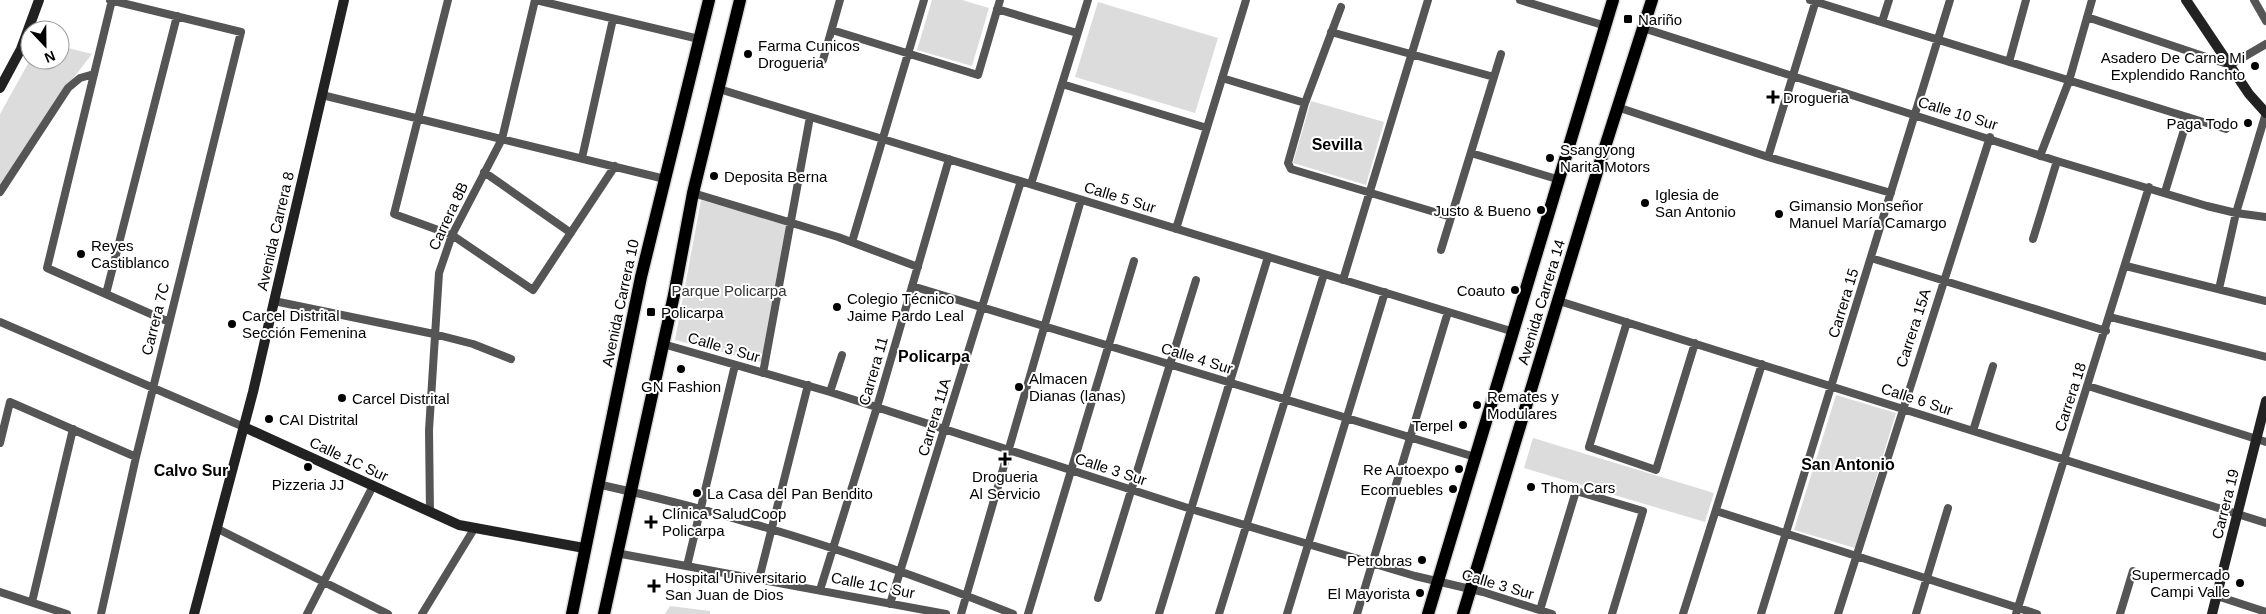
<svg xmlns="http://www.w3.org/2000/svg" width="2266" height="614" viewBox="0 0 2266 614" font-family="Helvetica,sans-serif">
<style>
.green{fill:#dcdcdc}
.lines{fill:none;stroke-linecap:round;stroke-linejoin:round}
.primary-casing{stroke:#dbdbdb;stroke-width:15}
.street{stroke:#555;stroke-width:8}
.secondary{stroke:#222;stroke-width:10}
.primary{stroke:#000;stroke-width:12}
.poi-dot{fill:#000;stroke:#fff;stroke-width:2}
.labels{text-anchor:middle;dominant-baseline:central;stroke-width:4;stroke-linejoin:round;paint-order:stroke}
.poi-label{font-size:15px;fill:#000;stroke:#fff;text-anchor:start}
.street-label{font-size:15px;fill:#000;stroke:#fff}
.park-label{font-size:15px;fill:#333;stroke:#fff}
.neighbourhood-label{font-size:16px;font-weight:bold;fill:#000;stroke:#fff}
</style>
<rect width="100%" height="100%" fill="#fff"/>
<!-- green -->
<path class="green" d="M932,0H962L989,8L972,66L917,50Z
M1098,2L1218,38L1195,113L1075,77Z
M60,46L92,54L54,103L0,188V114L30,60H60Z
M1311,101L1384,122L1366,185L1293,163Z
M701,200L786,225L761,362L675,340Z
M1836,395L1896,413L1855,548L1794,530Z
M1533,438L1714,493L1705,522L1524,468Z
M670,606L710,611V614H665Z"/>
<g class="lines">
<!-- primary casing -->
<g class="primary-casing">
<path id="primary" d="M572,614L641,277L709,0
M604,614L674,295L693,193L740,0
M1428,614L1613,0
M1463,614L1597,172L1652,0"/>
</g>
<!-- street -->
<path class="street" d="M112,0L47,268L169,322
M448,0L394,214L452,235L533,290L615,166
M536,0L699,39
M1520,0L1606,26
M1810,0L2226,129
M2254,0L2266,21
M1341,7L1305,103L1288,163L1291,169L1451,217
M997,9L1077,33
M2087,17L2230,65L2266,44
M1882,22L1889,0
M1643,28L2057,161L2207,206L2236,213L2266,217
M832,30L978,75L1000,0
M1331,32L1494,77
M823,60L840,0
M2009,62L2026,0
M1222,78L1305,103
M1062,84L1207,128
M719,89L1514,332
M322,95L665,179
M1617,107L1768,157L1891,193
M1471,153L1560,180
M2040,156L2069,81L2092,0
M1768,157L1816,0
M582,158L613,19
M484,172L571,233
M1031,184L1088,0
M0,192L68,88L80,78L94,74
M2165,192L2188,117
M693,193L838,237L918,267
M1176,229L1246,0
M2033,239L2057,161
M852,242L924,0
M1441,250L1501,54
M1871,258L2106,331
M2126,266L2266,301
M1343,280L1428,0
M912,286L1475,457
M2219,289L2236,213L2266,113
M106,294L177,16
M274,301L434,334L473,344L511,359
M1559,301L2266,523
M2110,317L2266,357
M0,322L244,427
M1627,322L1589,447L1656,470L1695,343
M663,344L830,392L1191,509L1415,576L1483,592L1552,614
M763,373L810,117
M2088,386L2266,442
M830,392L842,355
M1973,431L1993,366
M0,443L10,402L136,457
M597,484C740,515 878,560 1013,614
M1716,511L2037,614
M430,512L429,430L439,273L452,235L502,139L535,0
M218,529L388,614
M616,553L946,614
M687,566L735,365
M759,579L808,385
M820,590L877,407L949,159
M0,592L67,614
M2217,596L2266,612
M1098,598L1196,280
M32,602L73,429
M890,604L1021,181
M1540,610L1576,491L1643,511L1612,614
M101,614L136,457L241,32L110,0
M307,614L373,486
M422,614L474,529
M961,614L1081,200
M1028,614L1134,261
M1159,614L1268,257
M1219,614L1324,274
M1287,614L1385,292
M1357,614L1448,312
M1683,614L1762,364
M1761,614L1950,0
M1838,614L1990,137
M1916,614L1948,508
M2016,614L2149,187
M2120,614L2133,571"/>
<!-- secondary -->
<path class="secondary" d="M2186,0L2249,94L2266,113
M0,88L21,49L39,0
M244,427L459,525L584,548
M194,614L253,392L344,0
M2212,614L2266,401"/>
<!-- primary -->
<use href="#primary" class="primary"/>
</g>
<!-- markers -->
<g class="poi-dot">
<rect x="1623" y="14" width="10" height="10" rx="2.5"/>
<circle cx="748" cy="54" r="5"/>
<circle cx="2255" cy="66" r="5"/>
<path d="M1770.5 89.5h5v5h5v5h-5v5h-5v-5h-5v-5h5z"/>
<circle cx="2248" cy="123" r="5"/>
<circle cx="1550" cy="158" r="5"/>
<circle cx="714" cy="176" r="5"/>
<circle cx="1645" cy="203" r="5"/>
<circle cx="1541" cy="210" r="5"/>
<circle cx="1779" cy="214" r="5"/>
<circle cx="81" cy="254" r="5"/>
<circle cx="1515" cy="290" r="5"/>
<circle cx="837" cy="307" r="5"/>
<rect x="646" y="307" width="10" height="10" rx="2.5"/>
<circle cx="232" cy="324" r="5"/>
<circle cx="681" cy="369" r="5"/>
<circle cx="1019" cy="387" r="5"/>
<circle cx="342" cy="398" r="5"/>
<circle cx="1477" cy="405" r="5"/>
<circle cx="269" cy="419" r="5"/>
<circle cx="1463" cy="425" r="5"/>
<path d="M1002.5 451.5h5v5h5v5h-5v5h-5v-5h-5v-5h5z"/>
<circle cx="308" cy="467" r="5"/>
<circle cx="1459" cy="469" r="5"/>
<circle cx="1531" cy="487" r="5"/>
<circle cx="1453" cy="489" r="5"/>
<circle cx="697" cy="493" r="5"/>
<path d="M648.5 514.5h5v5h5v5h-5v5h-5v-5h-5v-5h5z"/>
<circle cx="1422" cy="560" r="5"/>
<circle cx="2240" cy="583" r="5"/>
<path d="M651.5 578.5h5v5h5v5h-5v5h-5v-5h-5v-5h5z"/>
<circle cx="1420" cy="593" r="5"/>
</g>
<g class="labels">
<!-- poi labels -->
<g class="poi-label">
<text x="1638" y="19">Nariño</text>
<text x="758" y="45">Farma Cunicos<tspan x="758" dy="17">Drogueria</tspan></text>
<text x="2245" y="57" text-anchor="end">Asadero De Carne Mi<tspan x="2245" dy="17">Explendido Ranchto</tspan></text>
<text x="1783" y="97">Drogueria</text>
<text x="2238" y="123" text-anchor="end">Paga Todo</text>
<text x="1560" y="149">Ssangyong<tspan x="1560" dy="17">Narita Motors</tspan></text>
<text x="724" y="176">Deposita Berna</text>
<text x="1655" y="194">Iglesia de<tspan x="1655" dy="17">San Antonio</tspan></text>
<text x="1789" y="205">Gimansio Monseñor<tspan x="1789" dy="17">Manuel María Camargo</tspan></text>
<text x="1531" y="210" text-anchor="end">Justo &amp; Bueno</text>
<text x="91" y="245">Reyes<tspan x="91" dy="17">Castiblanco</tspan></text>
<text x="1505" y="290" text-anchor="end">Coauto</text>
<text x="847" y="298">Colegio Técnico<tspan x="847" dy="17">Jaime Pardo Leal</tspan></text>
<text x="661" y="312">Policarpa</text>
<text x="242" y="315">Carcel Distrital<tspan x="242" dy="17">Sección Femenina</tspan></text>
<text x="1029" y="378">Almacen<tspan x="1029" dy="17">Dianas (lanas)</tspan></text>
<text x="681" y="386" text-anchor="middle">GN Fashion</text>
<text x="1487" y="396">Remates y<tspan x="1487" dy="17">Modulares</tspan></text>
<text x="352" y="398">Carcel Distrital</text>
<text x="279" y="419">CAI Distrital</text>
<text x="1453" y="425" text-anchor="end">Terpel</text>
<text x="1449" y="469" text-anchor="end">Re Autoexpo</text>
<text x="1005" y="476" text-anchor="middle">Drogueria<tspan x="1005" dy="17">Al Servicio</tspan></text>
<text x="308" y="484" text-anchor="middle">Pizzeria JJ</text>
<text x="1541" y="487">Thom Cars</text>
<text x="1443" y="489" text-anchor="end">Ecomuebles</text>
<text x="707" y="493">La Casa del Pan Bendito</text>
<text x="662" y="513">Clínica SaludCoop<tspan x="662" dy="17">Policarpa</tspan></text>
<text x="1412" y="560" text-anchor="end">Petrobras</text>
<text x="2230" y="574" text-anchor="end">Supermercado<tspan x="2230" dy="17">Campi Valle</tspan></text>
<text x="665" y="577">Hospital Universitario<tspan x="665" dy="17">San Juan de Dios</tspan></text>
<text x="1410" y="593" text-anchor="end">El Mayorista</text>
</g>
<!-- street labels -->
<g class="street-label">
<text transform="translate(1958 113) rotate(17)">Calle 10 Sur</text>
<text transform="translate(1120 197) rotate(17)">Calle 5 Sur</text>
<text transform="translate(448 216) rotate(-65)">Carrera 8B</text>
<text transform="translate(275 231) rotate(-77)">Avenida Carrera 8</text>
<text transform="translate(1541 302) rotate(-73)">Avenida Carrera 14</text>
<text transform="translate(620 303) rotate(-78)">Avenida Carrera 10</text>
<text transform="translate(1843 303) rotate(-73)">Carrera 15</text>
<text transform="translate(155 319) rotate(-76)">Carrera 7C</text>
<text transform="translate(1913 328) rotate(-72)">Carrera 15A</text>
<text transform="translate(724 347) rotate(16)">Calle 3 Sur</text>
<text transform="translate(1197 358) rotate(17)">Calle 4 Sur</text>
<text transform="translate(873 371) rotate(-74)">Carrera 11</text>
<text transform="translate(2070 397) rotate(-72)">Carrera 18</text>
<text transform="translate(1917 399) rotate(18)">Calle 6 Sur</text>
<text transform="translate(934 417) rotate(-73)">Carrera 11A</text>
<text transform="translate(349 459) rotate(25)">Calle 1C Sur</text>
<text transform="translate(1111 469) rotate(18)">Calle 3 Sur</text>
<text transform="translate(2225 504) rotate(-76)">Carrera 19</text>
<text transform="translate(1498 584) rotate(16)">Calle 3 Sur</text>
<text transform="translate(873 585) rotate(11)">Calle 1C Sur</text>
</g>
<!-- park labels -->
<g class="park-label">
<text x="729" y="290">Parque Policarpa</text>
</g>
<!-- neighbourhood labels -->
<g class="neighbourhood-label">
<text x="1337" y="144">Sevilla</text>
<text x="934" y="356">Policarpa</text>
<text x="1848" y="464">San Antonio</text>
<text x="191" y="470">Calvo Sur</text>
</g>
</g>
<!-- north arrow -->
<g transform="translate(45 45) rotate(158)"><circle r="24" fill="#ffffff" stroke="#999999"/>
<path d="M0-4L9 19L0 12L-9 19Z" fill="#000000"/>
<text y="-8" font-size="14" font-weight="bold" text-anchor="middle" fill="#000000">N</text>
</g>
</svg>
